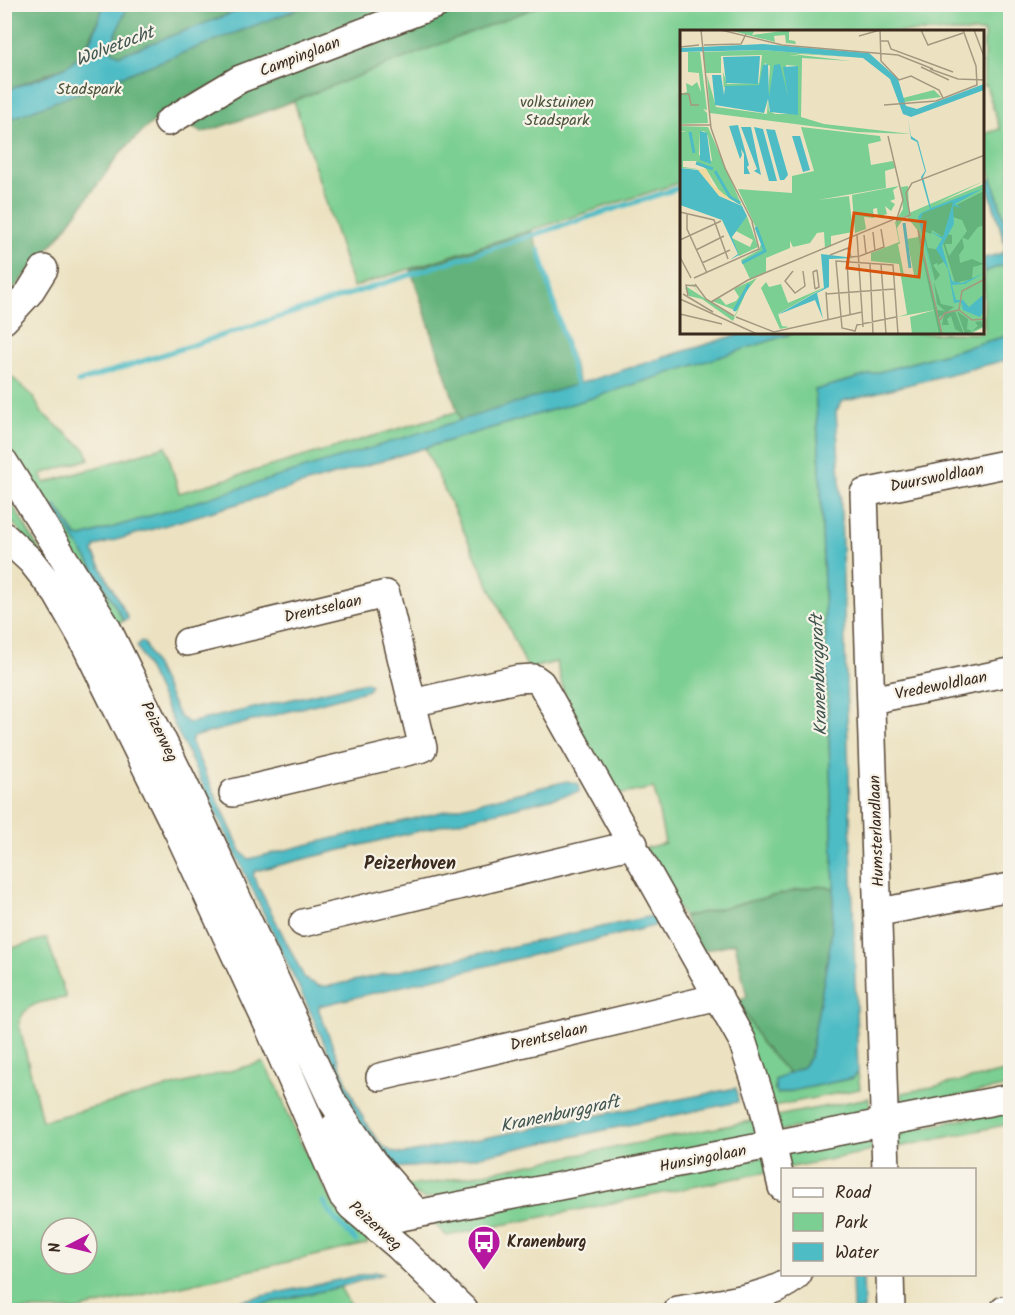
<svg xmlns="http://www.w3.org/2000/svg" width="1015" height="1315" viewBox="0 0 1015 1315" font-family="Kalam,sans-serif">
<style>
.green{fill:#7bcf92;stroke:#5b7c58;stroke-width:1.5;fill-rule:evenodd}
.forest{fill:#64b27c;stroke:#506e4d;stroke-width:1.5}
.water{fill:#4ebcc5;stroke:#447372;stroke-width:1.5}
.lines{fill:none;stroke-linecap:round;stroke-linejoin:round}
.stream{stroke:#4ebcc5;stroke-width:5}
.minor-casing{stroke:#564636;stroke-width:30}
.minor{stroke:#fff;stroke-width:27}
.labels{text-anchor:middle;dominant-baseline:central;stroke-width:4.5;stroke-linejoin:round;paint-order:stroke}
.street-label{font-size:16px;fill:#3b2a1e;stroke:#f7f3e8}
.park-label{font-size:16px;fill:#4b533b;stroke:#f7f3e8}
.poi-label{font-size:16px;font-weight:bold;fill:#3b2a1e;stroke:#f7f3e8;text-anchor:start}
.water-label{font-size:18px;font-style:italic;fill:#415650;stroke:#f7f3e8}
.neighbourhood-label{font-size:18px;font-weight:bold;fill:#3b2a1e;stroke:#f7f3e8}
.inset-river{fill:none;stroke:#4ebcc5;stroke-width:3}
.inset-road{fill:none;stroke:#a59880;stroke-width:1.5}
.view{fill:#d7540e;fill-opacity:0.15;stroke:#d7540e;stroke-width:3}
.inset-edge{fill:none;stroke:#3b2a1e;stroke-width:3}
</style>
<rect width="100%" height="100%" fill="#f7f3e8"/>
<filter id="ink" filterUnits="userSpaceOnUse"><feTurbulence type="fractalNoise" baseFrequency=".0167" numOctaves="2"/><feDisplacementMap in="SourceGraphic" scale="12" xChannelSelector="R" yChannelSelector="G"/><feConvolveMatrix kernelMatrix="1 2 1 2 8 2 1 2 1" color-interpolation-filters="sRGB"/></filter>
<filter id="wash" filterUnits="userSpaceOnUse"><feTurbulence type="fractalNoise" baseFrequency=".008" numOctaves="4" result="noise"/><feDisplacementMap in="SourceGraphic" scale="24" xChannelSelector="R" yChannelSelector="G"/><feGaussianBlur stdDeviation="1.35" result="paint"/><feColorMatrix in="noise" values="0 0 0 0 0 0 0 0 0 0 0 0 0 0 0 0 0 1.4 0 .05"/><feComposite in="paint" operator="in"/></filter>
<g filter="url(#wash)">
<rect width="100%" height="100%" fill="#ece2c1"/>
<!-- green -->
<path class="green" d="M539,5H1010V237L984,154V134L1000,129L986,85L984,86V32H682V182L353,287L292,95Z
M1010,260V335L815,390L820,466L834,888L815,886L683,917L645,848L665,843L654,788L613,796L570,715L556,662L528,669L425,448L794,333H984V268Z
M5,371L33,396L42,413L86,450L89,459L41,474L45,483L166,446L179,493L459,411L461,422L82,537L76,536L56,505L124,621L115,625L5,444Z
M4,490L52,572L16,526L5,518Z
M47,938L66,998C46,1001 23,1002 19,1024L42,1121L263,1062L278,1088L294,1130L336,1209L368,1238L367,1244L76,1310H5V950ZM51,1228H87V1264H51Z
M738,999L761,1043L789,1074L775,1080V1091L778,1094L853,1078L858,1072L860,1089L770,1107L729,1001Z
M1010,1071V1086L901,1107L902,1093Z
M869,1098L870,1109L867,1114L424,1199L400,1186L433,1183Z
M1010,1110V1124L894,1148L893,1133Z
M871,1136L872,1151L447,1236L431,1221Z
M340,1287L353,1310H236Z"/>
<!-- forest -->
<path class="forest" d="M5,5H104C95,27 89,50 69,65L5,91Z
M128,5H254L120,55L113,52L111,46Z
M308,5H407L187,97L148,126L122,151L61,234L5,299L4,121Z
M471,5H542L270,110L202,133L188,125L241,93Z
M532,231L580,385L461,422L411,270Z
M815,886L834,888L831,940L810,1057L803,1067L789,1074L761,1043L738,999L747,997L735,943L701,951L683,917Z"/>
<!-- water -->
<path class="water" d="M104,5H128L111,46L113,52L120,55L254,5H308L5,121V91C27,82 69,71 84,52C94,40 98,19 104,5Z
M992,179L1010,238V263L984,272V258L1003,253L1006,247L986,180Z
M743,333H794L592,398L96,546L93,552L128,618L127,620H123L101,580L53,507L56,505L76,536L82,537Z
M1010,335V359L843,401L836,411L840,481L858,1072L853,1078L778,1094L775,1091V1080L803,1067L810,1057L831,940L834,888L820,466L815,390Z
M141,641L144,643L179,716L189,723L366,682L371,685L368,690L193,737L191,742L242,853L249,859L567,781L579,784V792L255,871L253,876L305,979L319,986H330L652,916L657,922L654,926L319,1006V1011C335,1047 356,1121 383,1146C390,1152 396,1153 404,1154L736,1088L738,1102L438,1165L394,1168L361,1126L306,1002L137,646Z
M375,1272L383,1274L340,1287L236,1310H197Z
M852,1275H863L864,1310H853Z"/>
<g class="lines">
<!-- stream -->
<path class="stream" d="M539,250L579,392
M78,382L682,187
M323,1202L334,1218L356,1241"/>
</g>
</g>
<g filter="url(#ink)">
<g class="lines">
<!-- minor casing -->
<g class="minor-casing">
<path id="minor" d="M168,122L240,79L437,4
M4,320L29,293L44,269
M4,462L106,626L184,784L332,1101L373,1162L418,1214
M4,536L31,561L57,594L81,636L178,832L268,1025L342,1195L352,1207L398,1246L464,1310
M187,642L386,594L423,748L233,793
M871,700L1010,672
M412,703L517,679L534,678L541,683L742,1040L763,1105L782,1187
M880,912L1010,887
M303,923L634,844
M380,1077L719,997
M335,1126C346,1164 365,1193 396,1218L1010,1098
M886,1170L864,493L1010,463
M890,1274L891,1310
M678,1310C709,1304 778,1298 798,1274
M1004,1310L1010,1309"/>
</g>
<!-- minor -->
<use href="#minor" class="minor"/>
</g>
</g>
<!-- icons -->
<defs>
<g id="bus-pin" transform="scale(1.725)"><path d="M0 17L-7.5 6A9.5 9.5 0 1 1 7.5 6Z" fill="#b5179e" stroke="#f7f3e8"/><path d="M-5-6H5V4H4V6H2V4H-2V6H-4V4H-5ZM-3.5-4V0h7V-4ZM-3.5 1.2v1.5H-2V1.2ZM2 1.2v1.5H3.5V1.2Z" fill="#fff"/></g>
</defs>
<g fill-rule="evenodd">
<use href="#bus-pin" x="484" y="1242"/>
</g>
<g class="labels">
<!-- street labels -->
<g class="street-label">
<text transform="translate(300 57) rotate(-21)">Campinglaan</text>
<text transform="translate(937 478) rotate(-11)">Duurswoldlaan</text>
<text transform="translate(323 609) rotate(-13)">Drentselaan</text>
<text transform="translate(941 686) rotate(-11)">Vredewoldlaan</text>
<text transform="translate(159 732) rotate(64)">Peizerweg</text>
<text transform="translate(877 831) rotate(-92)">Humsterlandlaan</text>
<text transform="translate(549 1037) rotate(-13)">Drentselaan</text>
<text transform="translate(703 1159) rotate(-11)">Hunsingolaan</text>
<text transform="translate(375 1226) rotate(42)">Peizerweg</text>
</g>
<!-- park labels -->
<g class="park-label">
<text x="89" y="89">Stadspark</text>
<text x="557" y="102">volkstuinen<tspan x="557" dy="18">Stadspark</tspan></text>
</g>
<!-- poi labels -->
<g class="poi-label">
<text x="507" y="1242">Kranenburg</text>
</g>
<!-- water labels -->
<g class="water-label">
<text transform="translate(115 47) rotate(-21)">Wolvetocht</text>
<text transform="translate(820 675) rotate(-92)">Kranenburggraft</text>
<text transform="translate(560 1115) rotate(-12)">Kranenburggraft</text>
</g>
<!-- neighbourhood labels -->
<g class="neighbourhood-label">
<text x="410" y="864">Peizerhoven</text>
</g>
</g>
<!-- overview -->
<g transform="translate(680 30)">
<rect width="304" height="304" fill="#ece2c1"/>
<path d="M49,0H75L72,5L109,0V10L115,11L116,14L106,13L105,5L94,6L95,12ZM81,20L171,27L121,24L109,26L120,25L171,31L122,28L121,87L144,94L118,91L231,104L177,102L30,83L27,45L36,77L87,84L88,69L89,81L95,84H118V36L106,35L108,66L88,67L90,36L85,33L79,56L44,57V65L43,42L47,54L79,53L82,25L41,26V43H26L23,22ZM8,22H20L27,80L23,79L27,83L28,93L0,94V64L7,62L6,53L12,56L17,52L21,62L19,43L8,42ZM254,60L261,67L224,72L223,68ZM0,96L28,97L62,176L40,162L26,139L16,131H3V137L19,139L0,138V102L7,101H0ZM24,101L28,106L32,131L19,125L20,102ZM121,97L200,106L201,111L188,114L191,135L213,131L215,138L205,141L206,158L138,170L169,166L173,202L151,206V216L145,219L144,202L137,203L130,213L113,217L110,211V218L86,228V242L70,249L61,230L79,220L82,211L58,159L112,163V146L134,141ZM304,151L256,174L304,154V297L290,304H232L230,287L255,280L217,287L227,284L219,234L191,231V223L219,212L215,192L210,194L224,188L217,198L220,214H218L224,245H234L227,209L238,207L239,202L226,186L217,189L223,179L221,157L228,156L229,183ZM219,156L213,160L215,169L210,171L215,174L211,181L205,176L207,184L198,187L197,178L193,179L194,188L184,187L186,199L175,203L172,165ZM67,186L78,217L59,226L52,208L70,217L73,210L54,200ZM77,248L65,263L64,267L53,291L22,269L9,266L5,258L13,254L19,264L13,255L7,257L54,287L57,281L32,271L40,268L46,275L56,271L59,267L54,259ZM86,252L89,257L101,254L108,273L145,257L98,284L102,296L109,297L100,299L81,258Z" fill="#7bcf92" fill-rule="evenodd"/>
<path d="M304,161V195L298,197L288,210L282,207L284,218L279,225L280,233L292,229L304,234L293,237L292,249L275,253L263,213L266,204L272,205V214H265L269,226L287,201L282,190L273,187L272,177ZM270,172H274L263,207L252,200L251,204L244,201L248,218L260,220L265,231L258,235L262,245L257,233L253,235L260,245L255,251L242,198L247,199L240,189L242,183ZM237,202L257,280L265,281L257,274L254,252L261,274L274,277L266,283L275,281L284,304L275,299L271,286L267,289L269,295H262L264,284L259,287L262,304L259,303ZM277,281L288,289L287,299L292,301L298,296L295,292L301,291L304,296L285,304Z" fill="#64b27c"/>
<path d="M17,139H26L32,154L52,171L39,166Z" fill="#eeda9e"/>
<path d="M83,14L189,23L218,49L226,76L237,79L304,54V60L231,87L223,84L210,49L183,28L81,20L0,22V18ZM80,26L78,54L46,53L43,27ZM88,34L89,67L94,35L100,34L108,66L103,37L118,36V85L90,82L88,69L84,83L35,75L32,45H41L44,65L45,56L79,55L83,35ZM228,89L231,106L238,111L246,141L243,147L251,178L304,158L275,174L282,178L273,176L274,194L262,216L272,251L282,253L304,243L285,254L272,255L276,270H283L289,277L304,264V281L300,287L283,280L281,272L274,273L268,239L256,219L262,209L250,201L263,207L273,172L243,183L240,189L247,199L242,198L254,251L238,187L241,183L250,179L241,147L245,141L237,112L231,109ZM58,95L69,135L67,137L70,144H64V124L61,119L62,125L60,129L49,96ZM61,97H71L81,145L74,141L77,139ZM74,97L83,99L97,151H89ZM86,99L95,100L108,145L104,150H100ZM20,101L27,103L31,134L20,130ZM112,106H120L130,140L123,142ZM0,138L18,140L39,166L62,176L67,186L52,207L59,225L50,230L58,224L42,190L0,175ZM141,224L175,228L149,229V257L137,263L143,289L135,270L97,285L144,258Z" fill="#4ebcc5"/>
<path class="inset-river" d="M10,102L14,123M16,133L33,139M35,141L50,167L60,173M224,193L230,238M62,233L85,221L76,197M54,281L69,254"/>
<path class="inset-road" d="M21,0L31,98L45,138L73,193M41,0L102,15L218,25L253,39M200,0L201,31L219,50L231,46L259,60L263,68M241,0L248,15L283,3M294,0L305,29M179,6L200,0M201,11H208L211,19L273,42M24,15L61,14L66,4M0,17L19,15M241,37L269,50M250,39L278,49L305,50M0,64H9L11,75H19M204,75L256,71L297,55L296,36L283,0M0,95H31M0,182L34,190L48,229M7,183V199L27,243M216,191L230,185L226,163L232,153L305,125M238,200L262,304M193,202L195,221M177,205L183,297M184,205L186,224M0,210L41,191M16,220L44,206M150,225L168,218L171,227L180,226L204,217L201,199M0,227L11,248M167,231L170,284M22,233L50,220M190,234L193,304M201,234L206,304M113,241L105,251L115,263L125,256L123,241M14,248L79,219L72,192M15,254L26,269L54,286M135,259L139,257L137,240M135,259L133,242L137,240M146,262L148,289M3,264L33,282M146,264L214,259M8,266L6,255L16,256M0,269L77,304M31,272L68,250L217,188L223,170L208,106M279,280L282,261L305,249M279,280L292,290L305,289M0,284L42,294M56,287L94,302L182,282M216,287L177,295L175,301L162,298L156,231L213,235L218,304M260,290L265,283L279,280"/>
<path class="view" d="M174,183L245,192L239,247L167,238Z"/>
<rect width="304" height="304" class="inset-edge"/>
</g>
<!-- margin -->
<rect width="1015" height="1315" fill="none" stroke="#f7f3e8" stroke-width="24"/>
<!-- legend -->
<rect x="781" y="1168" width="195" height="108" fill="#f7f3e8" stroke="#aca397" stroke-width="1.5"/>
<rect x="793" y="1188" width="30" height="9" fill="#ffffff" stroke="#aca397" stroke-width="1.5"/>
<text x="835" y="1198" font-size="18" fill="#3b2a1e">Road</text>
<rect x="793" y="1213" width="30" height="18" fill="#7bcf92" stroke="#aca397" stroke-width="1.5"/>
<text x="835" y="1228" font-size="18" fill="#3b2a1e">Park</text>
<rect x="793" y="1243" width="30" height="18" fill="#4ebcc5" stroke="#aca397" stroke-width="1.5"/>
<text x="835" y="1258" font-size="18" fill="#3b2a1e">Water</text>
<!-- north arrow -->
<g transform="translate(69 1246) rotate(263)"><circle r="28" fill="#f7f3e8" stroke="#aca397" stroke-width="1.5"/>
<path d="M0-4.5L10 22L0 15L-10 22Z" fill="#b5179e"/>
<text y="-9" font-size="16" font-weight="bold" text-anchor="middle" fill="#3b2a1e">N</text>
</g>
</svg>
